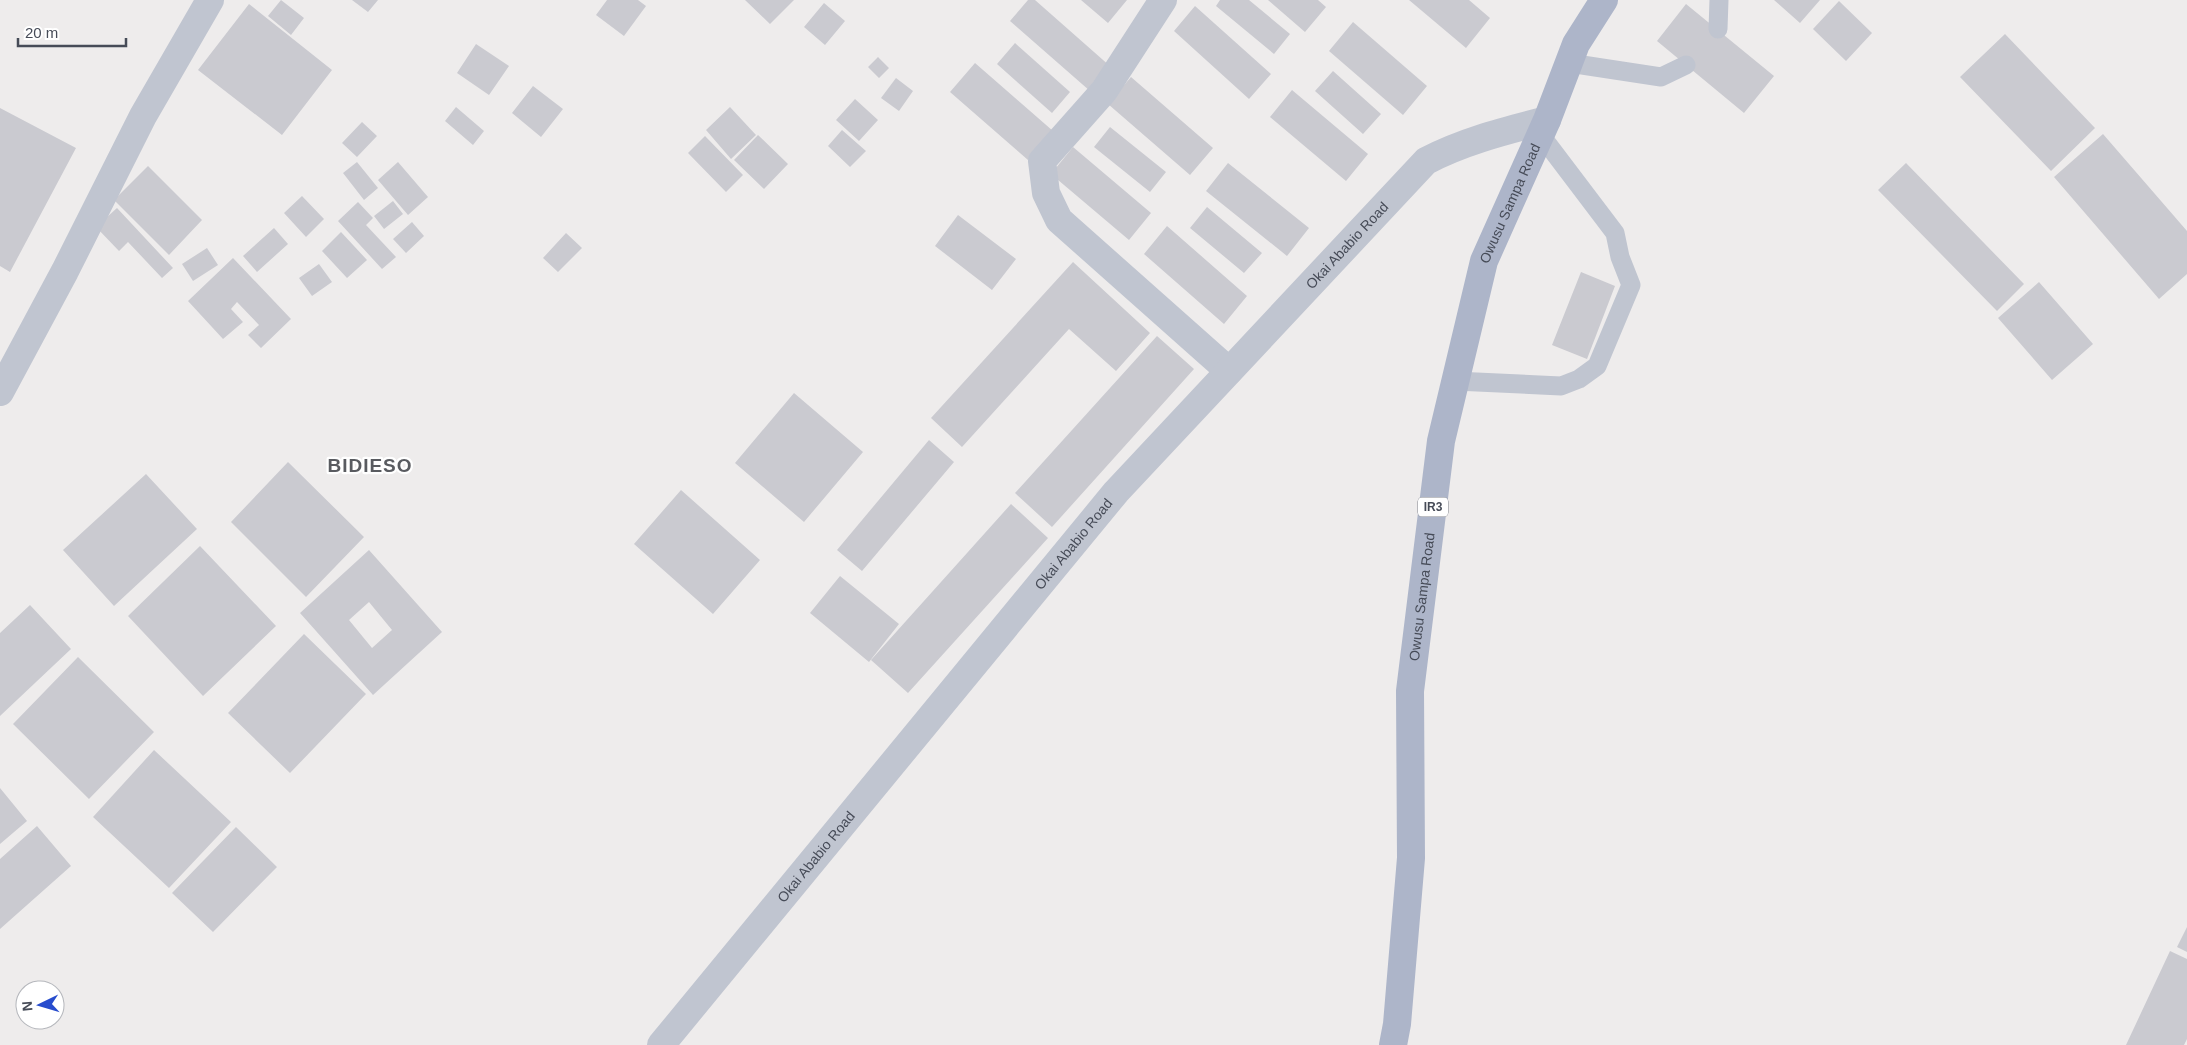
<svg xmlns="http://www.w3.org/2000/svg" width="2187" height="1045" viewBox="0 0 2187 1045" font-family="Helvetica,sans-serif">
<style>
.building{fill:#cacad0;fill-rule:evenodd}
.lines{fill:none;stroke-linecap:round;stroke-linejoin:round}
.lane{stroke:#c0c5d0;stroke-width:19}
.street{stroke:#c0c5d0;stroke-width:28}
.primary{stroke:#adb5c9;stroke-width:28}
.labels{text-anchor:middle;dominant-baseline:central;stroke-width:4.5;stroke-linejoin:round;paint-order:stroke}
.shield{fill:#fff;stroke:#7e8189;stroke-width:1}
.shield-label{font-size:12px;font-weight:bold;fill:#464b57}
.street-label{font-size:14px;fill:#464b57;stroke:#fff}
.district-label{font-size:19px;font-weight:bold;letter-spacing:1px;fill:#595b60;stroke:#fff}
</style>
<rect width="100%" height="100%" fill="#eeecec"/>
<!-- building -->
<path class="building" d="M281,0L304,18L291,35L268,16Z
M352,0H378L368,12Z
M607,0H638L646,6L624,36L596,15Z
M745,0H794L770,24Z
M1028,0H1035L1111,67L1090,91L1010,21Z
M1081,0H1127L1108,23Z
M1220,0H1249L1290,34L1274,54L1216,6Z
M1268,0H1318L1326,7L1305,32Z
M1409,0H1469L1490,18L1466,48Z
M1774,0H1820L1800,23Z
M1839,1L1872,33L1846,61L1813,29Z
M824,3L845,21L825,45L804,27Z
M249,4L332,70L282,135L198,70Z
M1686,4L1774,76L1744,113L1657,41Z
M1195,6L1271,74L1249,99L1174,31Z
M1353,22L1427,86L1403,115L1329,51Z
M2005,34L2095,128L2051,171L1960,77Z
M1015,43L1070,92L1052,113L997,64Z
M476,44L509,66L489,95L457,73Z
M878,57L889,68L879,78L868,67Z
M975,63L1053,131L1028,160L950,92Z
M1333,71L1381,114L1363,134L1315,91Z
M1131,77L1213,148L1190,175L1108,104Z
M896,78L913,91L899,111L881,98Z
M533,86L563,109L541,137L512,113Z
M1292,90L1368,154L1346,181L1270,117Z
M855,99L878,120L859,141L836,120Z
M456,107L484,131L473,145L445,121Z
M730,107L756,135L731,159L706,130Z
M0,108L76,148L10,272L0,266Z
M362,122L377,136L357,157L342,143Z
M1110,127L1166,172L1150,192L1094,147Z
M842,130L866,151L850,167L828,146Z
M2103,134L2187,231V274L2159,299L2054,177Z
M758,135L788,164L764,189L734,160Z
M705,136L743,175L726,192L688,153Z
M1073,147L1151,213L1129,240L1051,174Z
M357,162L378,188L364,200L343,173Z
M398,162L428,197L408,215L378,180Z
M1228,163L1309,228L1287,256L1206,191Z
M1906,163L2024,284L1997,311L1878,190Z
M148,166L202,220L169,255L114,200Z
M302,196L324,219L306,237L284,213Z
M393,201L403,214L384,229L374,216Z
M358,202L373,218L366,225L396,257L382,269L338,221Z
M1207,207L1262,253L1244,273L1190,228Z
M117,208L173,268L162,278L128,242L119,251L96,227Z
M958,215L1016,259L992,290L935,246Z
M412,222L424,236L406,253L393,239Z
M1167,226L1247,296L1224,324L1144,254Z
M274,228L288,244L257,272L243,256Z
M341,232L367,260L347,278L322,251Z
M566,233L582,248L558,272L543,258Z
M207,248L218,265L193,281L182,264Z
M233,258L291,319L261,348L248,335L259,325L237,302L231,309L243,322L223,339L188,301Z
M1073,262L1150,333L1116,371L1069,329L962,447L931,418Z
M319,264L332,282L312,296L299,278Z
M1581,272L1615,286L1587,359L1552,345Z
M2039,282L2093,344L2052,380L1998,318Z
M1157,336L1194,369L1052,527L1015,493Z
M794,393L863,452L804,522L735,463Z
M929,440L954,462L862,571L837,550Z
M288,462L364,537L306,597L231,522Z
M146,474L197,529L114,606L63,550Z
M681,490L760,560L713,614L634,544Z
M1011,504L1048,538L908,693L871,660Z
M200,546L276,626L203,696L128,616Z
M369,550L442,632L373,695L300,613ZM369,602L392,630L372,648L349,620Z
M840,576L899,624L869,662L810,613Z
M30,605L71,649L0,716V633Z
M304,634L366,694L290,773L228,713Z
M78,657L154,732L89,799L13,724Z
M154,750L231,822L169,888L93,817Z
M0,788L27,821L0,844Z
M37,826L71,866L0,929V859Z
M236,827L277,867L213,932L172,893Z
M2187,927V952L2177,947Z
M2170,951L2187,959V1039L2184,1045H2126Z"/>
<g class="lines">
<!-- lane -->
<path class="lane" d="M1718,29L1719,0
M1569,63L1661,77L1686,65
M1455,381L1561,386L1579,379L1597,366L1631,285L1620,257L1615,233L1540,134"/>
<!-- street -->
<g class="street">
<path d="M1163,0L1104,91L1042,161L1046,193L1059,220L1229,371"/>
<path d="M0,392L65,271L143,116L210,0"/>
<path id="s1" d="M661,1045L1116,492L1426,161C1464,141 1505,131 1547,120"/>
</g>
<!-- primary -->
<path class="primary" id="s2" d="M1393,1045L1397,1024L1411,858L1410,691L1441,441L1484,261L1547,120L1576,44L1604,0"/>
</g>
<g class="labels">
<!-- shield labels -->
<rect class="shield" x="1418" y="497.5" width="30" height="19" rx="4"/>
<g class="shield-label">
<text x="1433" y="507">IR3</text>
</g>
<!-- street labels -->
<g class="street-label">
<text stroke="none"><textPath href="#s2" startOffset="855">Owusu Sampa Road</textPath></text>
<text stroke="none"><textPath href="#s1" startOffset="1054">Okai Ababio Road</textPath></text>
<text stroke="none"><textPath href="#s1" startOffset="649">Okai Ababio Road</textPath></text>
<text stroke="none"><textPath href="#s2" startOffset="450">Owusu Sampa Road</textPath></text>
<text stroke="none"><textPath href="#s1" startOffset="244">Okai Ababio Road</textPath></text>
</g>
<!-- district labels -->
<g class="district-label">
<text x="370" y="465">BIDIESO</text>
</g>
</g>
<!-- north arrow -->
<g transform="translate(40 1005) rotate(265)"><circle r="24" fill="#ffffff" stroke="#b5b7bc"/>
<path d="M0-4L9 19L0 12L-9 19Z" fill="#274ccd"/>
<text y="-8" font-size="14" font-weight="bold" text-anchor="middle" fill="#464b57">N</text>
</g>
<!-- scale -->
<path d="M18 38v8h108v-8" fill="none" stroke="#464b57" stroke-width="2.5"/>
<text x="25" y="38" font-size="15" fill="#464b57" stroke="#ffffff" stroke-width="4" paint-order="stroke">20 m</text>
</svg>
